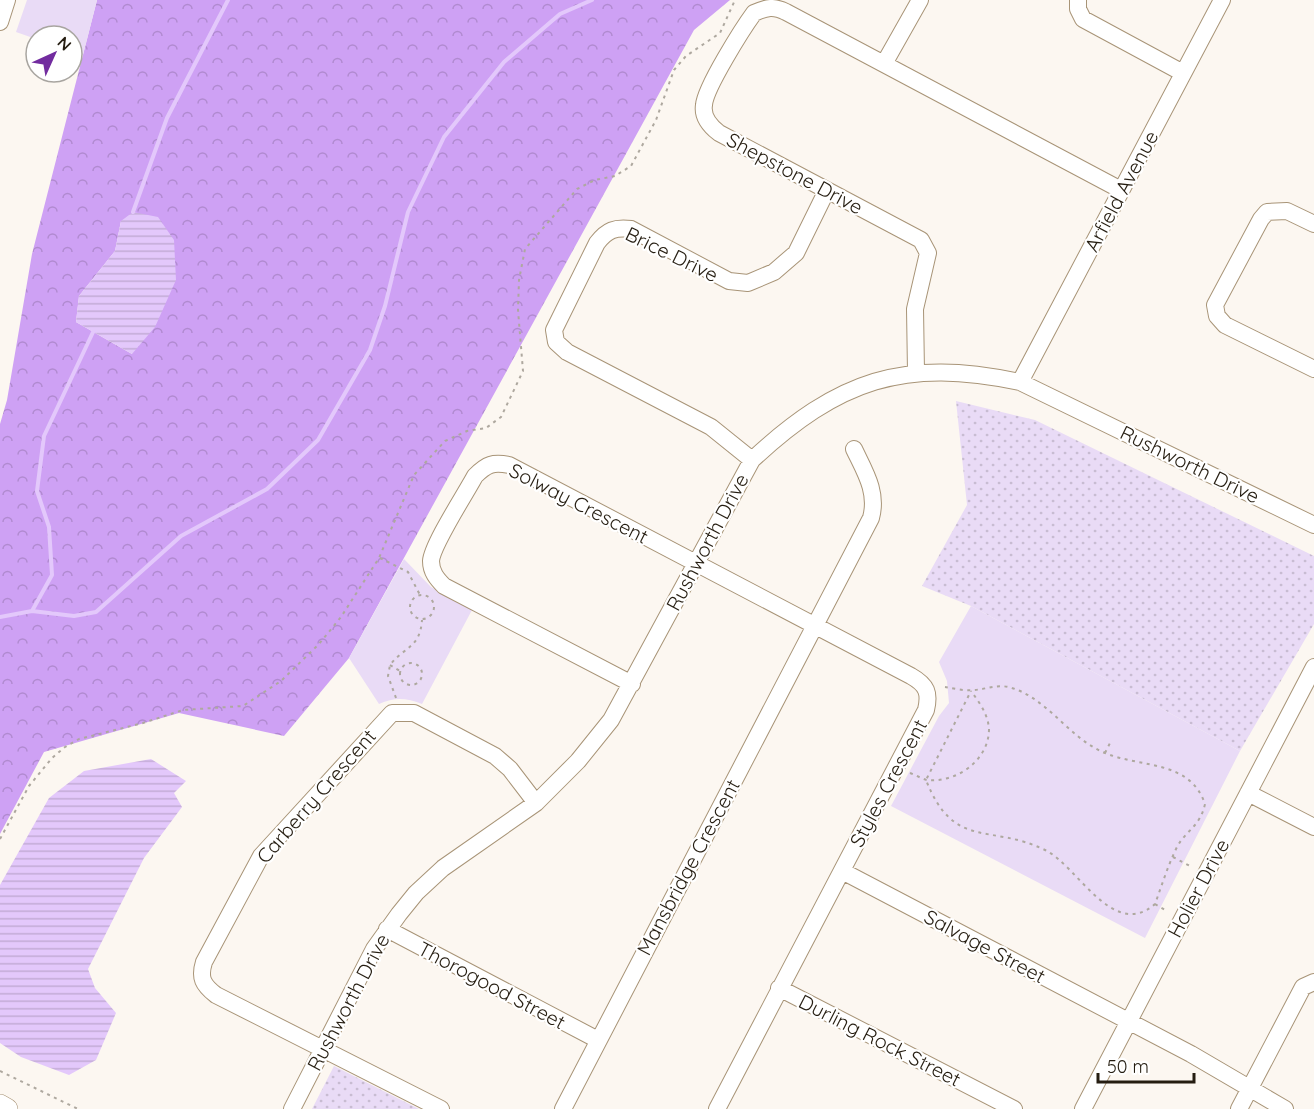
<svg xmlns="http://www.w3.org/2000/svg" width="1314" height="1109" viewBox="0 0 1314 1109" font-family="Quicksand,sans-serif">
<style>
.grass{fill:url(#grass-dots)}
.forest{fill:url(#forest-crowns);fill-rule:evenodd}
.green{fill:#e9dbf6}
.water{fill:url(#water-rules)}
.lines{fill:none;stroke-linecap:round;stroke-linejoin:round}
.stream{stroke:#e3c8fb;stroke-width:4}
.minor-casing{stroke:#a89477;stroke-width:18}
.major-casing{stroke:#a89477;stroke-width:22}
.path{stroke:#aea89f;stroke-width:2;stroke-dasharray:3 4.5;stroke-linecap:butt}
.minor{stroke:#fff;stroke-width:16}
.major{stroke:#fff;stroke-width:21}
.labels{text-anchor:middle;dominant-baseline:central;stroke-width:4.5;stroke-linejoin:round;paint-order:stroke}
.street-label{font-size:20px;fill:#251d11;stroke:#fff}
</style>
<defs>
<pattern id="grass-dots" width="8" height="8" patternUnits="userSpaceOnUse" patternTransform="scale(1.5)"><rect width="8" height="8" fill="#e9dbf6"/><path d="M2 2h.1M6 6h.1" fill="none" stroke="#c8bcd2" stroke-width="1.8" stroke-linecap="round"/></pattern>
<pattern id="forest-crowns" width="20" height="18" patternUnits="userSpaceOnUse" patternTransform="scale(1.5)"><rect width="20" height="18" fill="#cea1f4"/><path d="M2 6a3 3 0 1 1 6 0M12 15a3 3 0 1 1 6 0" fill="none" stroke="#b18ad0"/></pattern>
<pattern id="water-rules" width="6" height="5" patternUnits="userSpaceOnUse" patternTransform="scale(1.5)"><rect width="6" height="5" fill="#e3c8fb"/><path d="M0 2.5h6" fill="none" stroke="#c3abd6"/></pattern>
</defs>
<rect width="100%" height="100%" fill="#fcf7f1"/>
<!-- grass -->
<path class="grass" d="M956,401L1035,420L1314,556V624L1240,751L971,606L922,586L967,505Z
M334,1066L419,1109H312Z"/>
<!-- forest -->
<path class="forest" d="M97,0H730L694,30L349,658L284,736L179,713L44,752L0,834V424L7,400L32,254ZM121,221L132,354L76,322L79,296L115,251Z"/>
<!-- green -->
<path class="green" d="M27,0H97L83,55L72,52V36H36V39L16,32Z
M404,559L431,587L472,610L422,704C406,698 395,697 379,704L349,658Z
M971,606L1240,751L1145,938L891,806L939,716L949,703L947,681L939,662Z"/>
<!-- water -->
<path class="water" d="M133,212L158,217L174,240L176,280L155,327L132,354L76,322L79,296L115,251L121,221Z
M151,759L186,781L174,793L182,807L144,858L88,969L95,988L116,1013L96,1060L69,1075L21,1057L0,1043V885L49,798L84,771Z"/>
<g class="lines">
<!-- stream -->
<path class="stream" d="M133,212L167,118L228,0
M32,611L52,575L49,527L37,491L44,436L94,330
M0,617L32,611L74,616L96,612L181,536L267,489L318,440L370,350L385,306L408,212L444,137L504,62L560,14L592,0"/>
<!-- minor casing -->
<g class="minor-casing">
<path id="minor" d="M1078,0V9L1083,19L1183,73
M0,22L7,0
M885,62L920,0
M1314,224L1287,211L1267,212L1261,219L1215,305L1217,316L1225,325L1314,369
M916,372L915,309L928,253L921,240L719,133C710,126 702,117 704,105C705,88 743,28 754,13C767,7 774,6 786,12L1121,190
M1020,382L1222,0
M752,460L711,427L567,352L556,342L554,330L597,243C607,230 615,227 631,229L729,281L748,283L774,272L796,253L827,190
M632,684L444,586C437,579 431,572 431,561C432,545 466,493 475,476C487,464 493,462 509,465L911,676C927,685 930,693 926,710L717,1109
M1248,793L1314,827
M842,871L1191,1054L1285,1109
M387,929L598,1040
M779,988L1014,1109
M292,1109L374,949L399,914L416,893L443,868L536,803L578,761L611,720L752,460C838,380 904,357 1020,382L1314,525
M441,1109L216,995C203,985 199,978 204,962L261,856L392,713H414L495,756L510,769L536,803
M563,1109L871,518C878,492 865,472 854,449
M1083,1109L1314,667
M1239,1109L1303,987L1314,982"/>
</g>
<!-- major casing -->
<g class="major-casing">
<path id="major" d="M0,1105L7,1109"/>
</g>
<!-- path -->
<path class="path" d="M380,558L408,572L420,595
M410 607a12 12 0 1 1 24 0a12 12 0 1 1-24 0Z
M400 674a11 11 0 1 1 22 0a11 11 0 1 1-22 0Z
M390,665L400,671
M945,687C953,688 963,691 972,690C986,690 997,683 1012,688C1048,699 1070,739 1105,753C1142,768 1190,760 1205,804C1200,827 1186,830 1177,847C1168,865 1162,885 1155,904C1113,941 1078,866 1045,850C990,823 954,851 926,780L971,691
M396,698L388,676L390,665C405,646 420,648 422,620
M1105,753L1110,743
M910,773C916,775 922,779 927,780C957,783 989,760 989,729C988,714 979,702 971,691
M0,839L29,786L52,758L65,747L79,739L143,723L183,710L243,706L281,681L319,644L341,617L379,558L414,475L445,441L467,431L486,428L501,417L523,371L518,310L519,280L525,249L577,189L595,180L615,176L631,166L656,120L674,70L686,56L720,33L735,0
M1173,857L1190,866
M1155,904L1167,911
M0,1071L78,1109"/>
<!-- minor -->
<use href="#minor" class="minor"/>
<!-- major -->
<use href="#major" class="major"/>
</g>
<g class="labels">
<!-- street labels -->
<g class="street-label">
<text transform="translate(795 173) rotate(28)">Shepstone Drive</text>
<text transform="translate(1121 191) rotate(-62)">Arfield Avenue</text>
<text transform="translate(672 254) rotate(26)">Brice Drive</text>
<text transform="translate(1190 464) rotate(26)">Rushworth Drive</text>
<text transform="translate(579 503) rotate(27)">Solway Crescent</text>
<text transform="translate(707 542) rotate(-62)">Rushworth Drive</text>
<text transform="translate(888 783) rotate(-62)">Styles Crescent</text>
<text transform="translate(316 796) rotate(-49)">Carberry Crescent</text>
<text transform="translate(688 867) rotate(-62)">Mansbridge Crescent</text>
<text transform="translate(1198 888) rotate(-62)">Holier Drive</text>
<text transform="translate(985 946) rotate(28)">Salvage Street</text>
<text transform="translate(492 985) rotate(28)">Thorogood Street</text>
<text transform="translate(348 1002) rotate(-62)">Rushworth Drive</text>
<text transform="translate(880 1040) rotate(27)">Durling Rock Street</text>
</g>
</g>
<!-- north arrow -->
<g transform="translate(54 54) rotate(45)"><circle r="28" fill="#ffffff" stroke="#a8a5a0" stroke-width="1.5"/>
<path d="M0-4.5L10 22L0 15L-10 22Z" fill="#722c9f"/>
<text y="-9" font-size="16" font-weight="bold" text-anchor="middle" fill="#251d11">N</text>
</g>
<!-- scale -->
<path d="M1098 1073v9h96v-9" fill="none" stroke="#251d11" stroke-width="3"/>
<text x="1107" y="1073" font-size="18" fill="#251d11" stroke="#ffffff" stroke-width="4.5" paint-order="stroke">50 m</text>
</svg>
